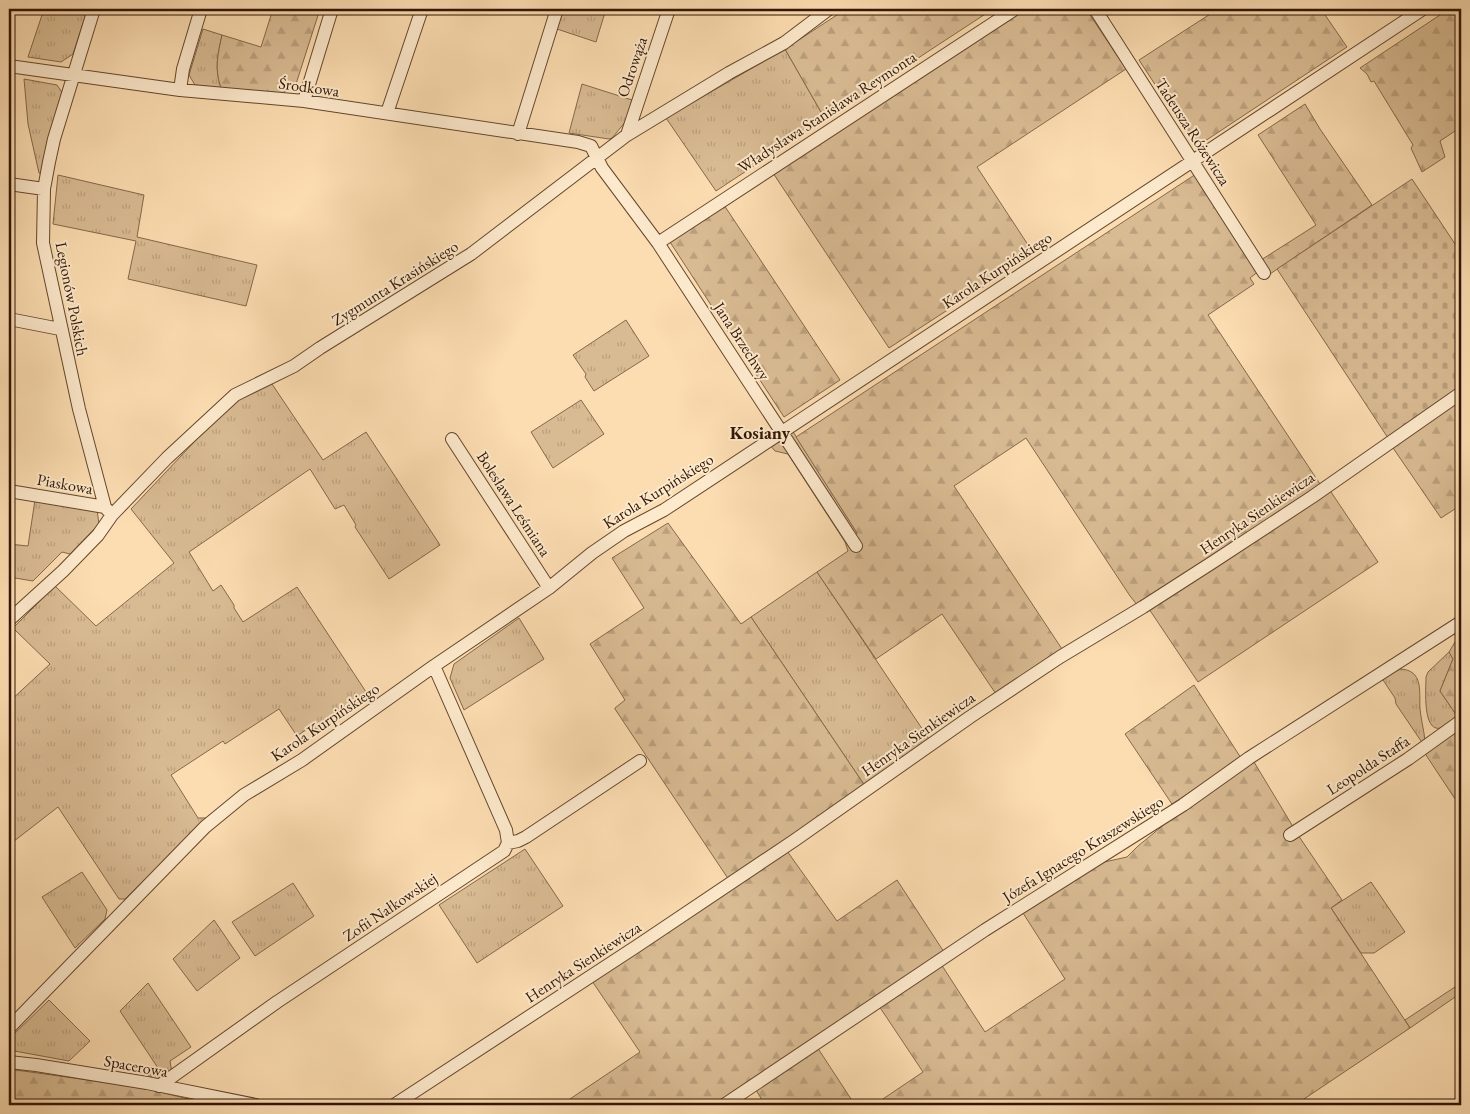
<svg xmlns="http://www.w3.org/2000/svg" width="1470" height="1114" viewBox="0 0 1470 1114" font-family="'EB Garamond',serif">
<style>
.grass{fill:url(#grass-tufts);stroke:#85684a}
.forest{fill:url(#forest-firs);stroke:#85684a}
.cemetery{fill:url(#cemetery-stones);stroke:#85684a}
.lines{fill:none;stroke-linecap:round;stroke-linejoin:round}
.street-casing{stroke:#64472c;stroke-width:14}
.street{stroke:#fde9cc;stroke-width:12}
.labels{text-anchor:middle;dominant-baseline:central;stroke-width:4;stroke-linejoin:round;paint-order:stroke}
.street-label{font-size:16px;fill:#311500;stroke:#fde9cc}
.neighbourhood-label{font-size:18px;font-weight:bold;fill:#311500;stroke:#fde9cc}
</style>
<defs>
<pattern id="grass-tufts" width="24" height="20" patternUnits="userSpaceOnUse" patternTransform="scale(1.25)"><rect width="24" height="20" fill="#d9bb93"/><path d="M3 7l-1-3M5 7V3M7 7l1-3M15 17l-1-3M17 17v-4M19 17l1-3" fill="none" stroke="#bba07d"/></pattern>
<pattern id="forest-firs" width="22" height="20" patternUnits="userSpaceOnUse" patternTransform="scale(1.25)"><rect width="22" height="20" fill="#d9bb93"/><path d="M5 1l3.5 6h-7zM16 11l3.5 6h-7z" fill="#bba07d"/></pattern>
<pattern id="cemetery-stones" width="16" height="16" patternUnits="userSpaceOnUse" patternTransform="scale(1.25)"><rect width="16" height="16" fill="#d9bb93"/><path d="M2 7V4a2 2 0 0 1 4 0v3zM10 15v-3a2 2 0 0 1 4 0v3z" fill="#bba07d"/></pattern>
</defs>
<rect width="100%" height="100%" fill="#fcddb1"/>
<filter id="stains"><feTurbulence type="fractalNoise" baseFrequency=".004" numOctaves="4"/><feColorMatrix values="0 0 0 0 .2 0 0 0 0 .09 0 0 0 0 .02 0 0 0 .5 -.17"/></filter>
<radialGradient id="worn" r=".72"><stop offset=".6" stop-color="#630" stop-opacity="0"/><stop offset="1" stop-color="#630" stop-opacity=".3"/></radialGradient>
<!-- grass -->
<path class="grass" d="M44,9H80L87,11L73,54L61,62L28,57Z
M563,9H606L596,42L557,29Z
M203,29L222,35C218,54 214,68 221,88L195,85L189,75Z
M785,49L825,119L716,191L666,118Z
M24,79L57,85L63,94L41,174L39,173L28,124Z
M582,84L632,100L626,121L612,138L609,139L569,133Z
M58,175L144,195L137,237L257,265L246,306L128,279L136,241L53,224Z
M626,320L649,356L594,391L585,377L586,374L573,355Z
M272,384L323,460L366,432L440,545L389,579L355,527L356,525L344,505L335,509L310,469L189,552L213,591L221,585L234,605V608L243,622L297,587L370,698L324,731L310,727L297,736L279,709L225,744L223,741L171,775L198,818H207L125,899H119L58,807L9,845V702L50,664L13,628L55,586L96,626L174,563L131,509L214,421L240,397Z
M581,400L604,434L553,468L531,432Z
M792,430L857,533L845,542L788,454L775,451L769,444Z
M35,500L97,510L99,524L70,554L62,552L33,581L9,577V544L28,546Z
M817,572L931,742L865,786L751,617Z
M519,618L544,659L464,710L450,678L454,664Z
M1449,652L1453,659L1440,691L1459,719C1454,721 1447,727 1441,728C1422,733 1426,688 1426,677L1428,672Z
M1400,669C1424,670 1419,692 1420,709C1421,720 1424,730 1425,741L1423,744L1396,704L1395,698L1383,680V676Z
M525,849L563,906L477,963L439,905Z
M82,872L107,910L105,919L75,948L42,897Z
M1371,882L1405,932L1374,953H1361L1331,908Z
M293,883L314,916L255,956L232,922Z
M214,920L240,958L197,991L173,959Z
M148,983L191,1047L170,1061L172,1073L163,1078L148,1076L158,1068L120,1011Z
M1461,983V993L1410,1028L1405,1020Z
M49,1000L90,1041L69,1061L9,1050V1039Z"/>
<!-- forest -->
<path class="forest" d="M273,9H320L296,84L283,93L221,88C214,68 218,54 222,35L261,47Z
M846,9H993L825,119L785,49Z
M1022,9H1086L1126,69L977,167L1034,254L889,348L773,173Z
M1218,9H1321L1347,47L1196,147L1139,60Z
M1449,9H1461V127L1440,141L1445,157L1422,172L1411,148L1413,145L1374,81L1371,82L1367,74L1360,68Z
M1305,104L1320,129L1372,205L1270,274L1261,260L1316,225L1258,135Z
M1196,174L1259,271L1250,278L1254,284L1208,315L1320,484L1138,606L1130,596L1026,438L954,486L1062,649L996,694L942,614L876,659L817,572L848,551L845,542L857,533L796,437Z
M724,205L840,380L784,417L670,242Z
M1461,400V505L1441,518L1391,445Z
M1329,489L1378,562L1198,682L1149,609Z
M668,523L741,624L751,617L865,786L729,880L615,709V708L625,700L590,644L644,608L612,558Z
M1461,632V717L1459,719L1440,691L1453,659L1449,652Z
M1194,685L1241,758L1172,804L1125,734Z
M1461,726V808L1424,752Z
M1254,762L1298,835L1342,900L1331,908L1410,1028L1295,1105H874L923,1072L879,1006L941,964L985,1032L1065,979L1023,913L1100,863L1127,857L1138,846L1171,819Z
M787,851L837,921L897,880L944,952L717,1105H561L640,1052L592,981Z
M817,1047L855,1105H765L756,1090Z
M9,1069L138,1087L214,1105H9Z"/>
<!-- cemetery -->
<path class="cemetery" d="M1412,179L1461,253V388L1388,438L1277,269Z"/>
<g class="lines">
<!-- street casing -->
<g class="street-casing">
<path id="street" d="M94,9L54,139L49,162L44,189L43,243L79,409L105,507
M1095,9L1264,273
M9,66L180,90L304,101L578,142L591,146L602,168L658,243L856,546
M180,90L183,69L201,9
M304,101L332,9
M387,113L422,9
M518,134L557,9
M627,135L669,9
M9,184L44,189
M658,243L1015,9
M9,319L60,329
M452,439L549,588
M9,491L105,507L110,513
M9,620L63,571L98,535L112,515L167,458L235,395L294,366L320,348L471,254L627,135L729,73L784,43L829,9
M1290,835L1408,759L1461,721
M508,843L518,841L526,837L640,761
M9,1028L205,827L244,795L302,760L434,666L549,588L592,553L624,531L664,510L1423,9
M9,1062L36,1065L147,1083L256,1105
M159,1086L277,1002L504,851L508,843L506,830L434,666
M394,1105L637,946L795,840L970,717L1060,657L1143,607L1213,562L1312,497L1461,393
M724,1105L985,930L1183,805L1249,758L1461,622"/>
</g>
<!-- street -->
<use href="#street" class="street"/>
</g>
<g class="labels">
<!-- street labels -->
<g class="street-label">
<text transform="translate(632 67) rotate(-71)">Odrowąża</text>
<text transform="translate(309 87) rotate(8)">Środkowa</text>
<text transform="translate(827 112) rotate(-33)">Władysława Stanisława Reymonta</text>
<text transform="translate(1193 132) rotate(57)">Tadeusza Różewicza</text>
<text transform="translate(997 270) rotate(-33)">Karola Kurpińskiego</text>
<text transform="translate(395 283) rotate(-32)">Zygmunta Krasińskiego</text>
<text transform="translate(72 299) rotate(79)">Legionów Polskich</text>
<text transform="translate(742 341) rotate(57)">Jana Brzechwy</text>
<text transform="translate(65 484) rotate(10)">Piaskowa</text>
<text transform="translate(658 491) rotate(-32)">Karola Kurpińskiego</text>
<text transform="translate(514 504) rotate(57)">Bolesława Leśmiana</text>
<text transform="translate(1257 513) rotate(-34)">Henryka Sienkiewicza</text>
<text transform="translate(325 722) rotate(-34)">Karola Kurpińskiego</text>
<text transform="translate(918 734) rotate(-35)">Henryka Sienkiewicza</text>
<text transform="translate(1368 765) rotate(-33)">Leopolda Staffa</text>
<text transform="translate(1083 849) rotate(-32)">Józefa Ignacego Kraszewskiego</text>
<text transform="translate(390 907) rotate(-34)">Zofii Nałkowskiej</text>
<text transform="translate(583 962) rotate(-33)">Henryka Sienkiewicza</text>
<text transform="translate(136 1066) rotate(10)">Spacerowa</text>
</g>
<!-- neighbourhood labels -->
<g class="neighbourhood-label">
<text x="760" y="432">Kosiany</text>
</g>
</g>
<!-- margin -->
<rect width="1470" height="1114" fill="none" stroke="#fcddb1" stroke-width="30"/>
<rect x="10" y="10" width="1450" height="1094" fill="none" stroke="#311500" stroke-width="2.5"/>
<rect x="15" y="15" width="1440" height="1084" fill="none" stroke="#311500"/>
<rect width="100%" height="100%" filter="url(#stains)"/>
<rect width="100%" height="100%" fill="url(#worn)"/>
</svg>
